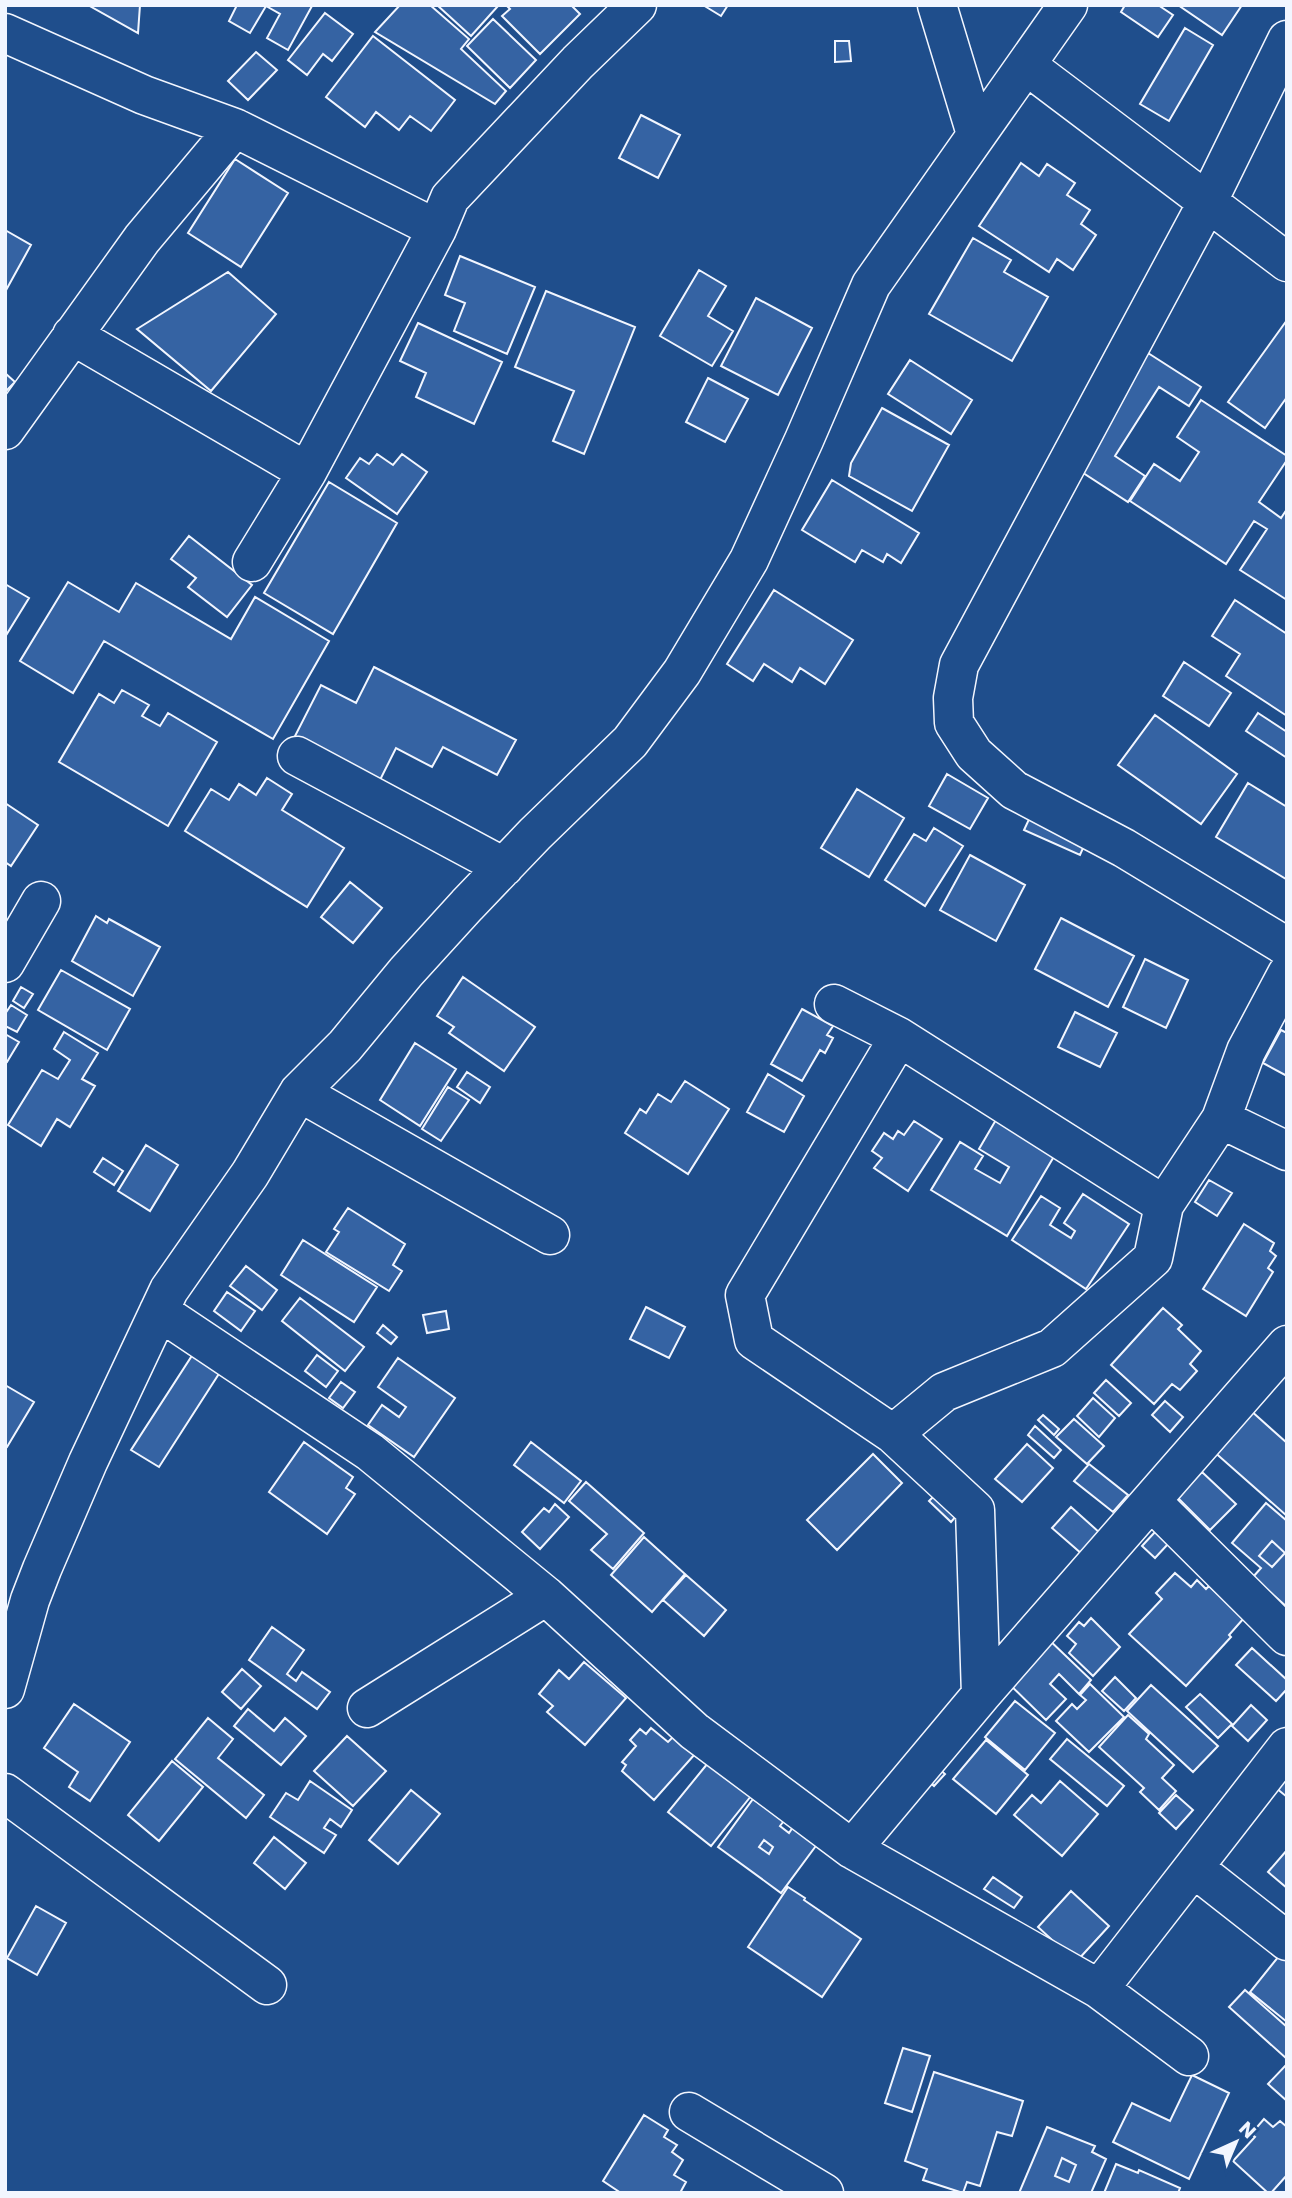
<svg xmlns="http://www.w3.org/2000/svg" width="1292" height="2198" viewBox="0 0 1292 2198" font-family="Poppins,sans-serif">
<style>
.building{fill:#3563a3;stroke:#f2f6ff;stroke-width:2;fill-rule:evenodd}
.lines{fill:none;stroke-linecap:round;stroke-linejoin:round}
.minor-casing{stroke:#f2f6ff;stroke-width:41}
.minor{stroke:#1f4e8c;stroke-width:38}
</style>
<rect width="100%" height="100%" fill="#1f4e8c"/>
<!-- building -->
<path class="building" d="M88,5H140L138,33Z
M237,5H310L312,6L288,50L267,38L280,14L266,6L250,33L229,21Z
M400,5H430L469,39L461,49L506,91L495,104L375,32Z
M437,5H497L498,6L471,36Z
M506,5H571L580,14L540,54L502,16L510,9Z
M703,5H728L721,16Z
M1125,5H1158L1173,15L1158,37L1121,12Z
M1178,5H1242L1222,35Z
M325,13L353,34L332,61L323,54L307,75L288,60Z
M493,19L536,60L510,88L467,46Z
M1185,28L1213,45L1169,121L1140,104Z
M373,36L455,100L431,131L410,116L399,130L376,112L365,127L326,97Z
M835,41H849L851,61L835,62Z
M256,52L277,70L248,100L228,81Z
M641,115L680,135L658,178L619,158Z
M235,159L288,193L241,267L188,233Z
M1021,163L1039,176L1047,164L1075,183L1067,195L1090,210L1081,224L1096,235L1073,270L1057,259L1049,272L979,226Z
M5,230L31,245L5,292Z
M973,238L1011,260L1004,272L1048,297L1012,361L929,314Z
M460,256L535,287L507,354L454,331L465,303L445,295Z
M699,270L726,286L708,316L733,331L712,366L660,336Z
M228,272L276,314L211,391L137,329Z
M546,291L635,327L584,454L553,441L574,391L515,367Z
M756,298L812,328L778,395L721,366Z
M1287,320V397L1265,428L1228,402Z
M418,323L502,362L474,424L416,397L426,373L400,361Z
M1148,353L1201,387L1189,406L1159,387L1115,456L1145,476L1128,502L1074,467Z
M910,360L972,400L951,434L888,394Z
M5,373L15,382L5,392Z
M708,378L748,399L725,442L686,422Z
M1201,400L1287,456V460L1259,502L1281,518L1287,509V600L1240,570L1267,529L1254,521L1226,564L1130,501L1154,464L1180,481L1199,452L1177,437Z
M882,408L949,445L912,511L849,476L851,463Z
M377,454L393,465L402,454L427,472L397,514L346,478L360,458L369,464Z
M832,480L919,533L901,563L887,554L883,562L862,550L855,562L802,530Z
M329,482L397,523L333,634L264,593Z
M189,536L252,585L227,617L188,587L196,578L171,559Z
M68,582L119,612L136,583L231,639L255,597L329,641L273,739L104,641L73,693L20,661Z
M5,584L29,598L5,637Z
M774,590L853,640L825,684L800,668L792,682L764,664L753,681L727,664Z
M1235,600L1287,634V716L1226,676L1240,654L1212,636Z
M1184,662L1231,693L1209,726L1163,696Z
M374,667L516,740L497,775L443,747L432,767L396,748L379,782L294,738L321,685L356,703Z
M122,690L149,705L142,716L160,726L168,713L217,742L168,826L59,762L99,694L114,703Z
M1258,713L1287,732V758L1246,731Z
M1155,715L1237,774L1201,824L1118,765Z
M947,774L988,798L970,829L929,806Z
M267,778L292,794L282,810L344,848L307,907L185,831L211,789L229,800L239,784L256,795Z
M1248,783L1287,807L1286,879L1216,837Z
M857,789L904,818L869,877L821,848Z
M5,803L38,825L11,866L5,862Z
M1031,815L1087,839L1080,855L1024,830Z
M934,828L963,846L925,906L885,880L914,834L926,841Z
M970,855L1025,885L996,941L940,910Z
M350,882L382,908L353,943L321,917Z
M96,916L107,923L109,919L160,947L133,996L72,961Z
M1061,918L1134,956L1108,1007L1035,969Z
M1145,959L1188,980L1166,1028L1123,1007Z
M61,970L130,1009L107,1050L38,1010Z
M463,977L535,1027L504,1071L449,1033L454,1027L437,1016Z
M21,987L33,994L24,1008L13,1001Z
M11,1005L27,1015L17,1032L5,1026V1014Z
M802,1009L833,1026L827,1035L833,1038L825,1053L820,1050L802,1081L771,1064Z
M1075,1012L1117,1033L1100,1067L1058,1047Z
M1281,1030L1287,1033V1076L1263,1063Z
M64,1032L98,1053L82,1079L95,1086L70,1127L57,1119L41,1146L8,1125L42,1070L58,1079L70,1060L54,1049Z
M5,1034L19,1042L7,1062L5,1061Z
M415,1043L456,1069L420,1126L380,1100Z
M467,1072L490,1087L480,1103L457,1087Z
M768,1074L804,1096L784,1132L747,1112Z
M685,1081L729,1109L688,1174L625,1133L640,1109L646,1113L658,1094L671,1102Z
M448,1087L469,1100L441,1141L422,1129Z
M997,1118L1056,1153L1007,1236L931,1190L960,1142L983,1156L975,1169L1000,1183L1009,1167L979,1149Z
M914,1121L942,1139L908,1191L874,1168L882,1158L872,1151L884,1133L893,1139L898,1131L904,1135Z
M146,1145L178,1165L150,1211L118,1191Z
M103,1158L123,1171L114,1185L94,1172Z
M1209,1180L1232,1193L1217,1216L1195,1202Z
M1083,1194L1129,1224L1086,1289L1012,1240L1041,1196L1060,1208L1050,1225L1071,1238L1075,1231L1064,1223Z
M348,1208L405,1244L393,1265L402,1271L389,1291L326,1252L339,1232L334,1229Z
M1244,1224L1274,1243L1270,1251L1276,1256L1268,1268L1273,1272L1246,1316L1203,1289Z
M303,1240L377,1287L354,1322L281,1275Z
M246,1266L277,1290L262,1310L230,1286Z
M227,1292L255,1311L241,1331L214,1311Z
M300,1298L364,1347L345,1371L282,1321Z
M646,1307L685,1327L669,1358L630,1339Z
M1163,1308L1182,1325L1178,1329L1201,1351L1190,1364L1197,1371L1180,1390L1172,1384L1154,1404L1111,1365Z
M446,1311L449,1329L427,1333L423,1315Z
M383,1325L397,1337L391,1344L377,1333Z
M195,1351L222,1369L159,1467L131,1450Z
M317,1355L338,1371L326,1387L305,1371Z
M398,1358L455,1398L414,1457L368,1425L382,1405L399,1417L406,1407L378,1387Z
M1106,1380L1131,1403L1119,1416L1094,1393Z
M341,1382L355,1392L343,1408L329,1398Z
M5,1385L34,1402L7,1447L5,1446Z
M1093,1398L1115,1418L1099,1437L1077,1416Z
M1165,1401L1183,1417L1170,1432L1152,1415Z
M1249,1409L1287,1443V1516L1212,1450Z
M1043,1415L1059,1429L1054,1435L1038,1420Z
M1074,1419L1104,1446L1087,1464L1056,1437Z
M1035,1426L1061,1450L1054,1458L1028,1435Z
M304,1442L353,1477L346,1488L355,1494L327,1534L269,1492Z
M531,1442L581,1481L564,1503L514,1465Z
M1027,1444L1053,1468L1022,1502L995,1479Z
M873,1454L902,1483L837,1550L807,1520Z
M1089,1464L1128,1495L1113,1512L1074,1481Z
M1202,1472L1236,1504L1210,1530L1177,1497Z
M586,1482L644,1533L613,1569L591,1550L607,1534L569,1501Z
M943,1487L965,1506L951,1522L929,1501Z
M1266,1503L1287,1521V1607L1253,1577L1261,1568L1232,1543ZM1272,1541L1285,1553L1272,1567L1259,1556Z
M555,1504L569,1517L540,1549L522,1532L544,1508L549,1512Z
M1071,1507L1100,1533L1082,1554L1052,1528Z
M1155,1532L1168,1544L1155,1558L1142,1546Z
M644,1537L685,1574L652,1612L611,1575Z
M1272,1541L1285,1553L1272,1567L1259,1556Z
M1175,1573L1191,1587L1197,1580L1206,1589L1209,1586L1244,1618L1229,1635L1231,1637L1186,1686L1129,1634L1162,1599L1156,1593Z
M686,1575L726,1610L704,1636L663,1600Z
M1091,1618L1120,1647L1093,1676L1069,1653L1076,1644L1067,1636L1079,1622L1084,1626Z
M272,1627L304,1650L287,1674L296,1681L302,1672L330,1692L317,1709L249,1660Z
M1044,1635L1091,1680L1079,1694L1059,1674L1050,1684L1066,1699L1046,1720L1003,1678Z
M1252,1648L1287,1680V1689L1276,1701L1236,1665Z
M584,1662L626,1698L585,1745L547,1712L553,1706L539,1694L559,1670L569,1679Z
M242,1669L261,1686L241,1709L222,1692Z
M1115,1677L1136,1698L1124,1711L1102,1691Z
M1090,1684L1124,1717L1089,1752L1056,1721L1072,1704L1077,1709L1086,1700L1080,1695Z
M1151,1685L1218,1746L1193,1772L1127,1711Z
M1200,1694L1232,1724L1218,1738L1186,1707Z
M1015,1701L1055,1733L1025,1770L985,1737Z
M74,1704L130,1742L90,1801L69,1787L78,1772L44,1748Z
M1251,1705L1267,1720L1248,1741L1232,1726Z
M248,1709L274,1731L285,1718L306,1736L281,1765L234,1726Z
M1128,1715L1149,1734L1146,1739L1174,1765L1162,1778L1176,1791L1159,1810L1140,1792L1144,1788L1099,1747Z
M208,1718L233,1739L218,1758L264,1795L246,1818L175,1759Z
M651,1728L668,1742L674,1736L695,1754L654,1800L622,1771L626,1765L622,1762L636,1746L630,1740L640,1729L646,1734Z
M347,1736L386,1771L353,1806L314,1771Z
M1067,1739L1124,1786L1107,1806L1050,1759Z
M986,1740L1028,1775L996,1814L953,1779Z
M929,1760L945,1774L934,1786L918,1772Z
M172,1761L203,1787L159,1841L128,1815Z
M708,1763L751,1796L711,1846L668,1812Z
M1287,1776V1797L1276,1788Z
M310,1781L352,1810L341,1827L330,1819L324,1828L336,1835L324,1853L270,1817L286,1793L298,1800Z
M1060,1781L1098,1814L1062,1856L1014,1815L1032,1795L1041,1803Z
M411,1790L440,1814L398,1864L369,1840Z
M1176,1795L1193,1810L1176,1829L1159,1813Z
M753,1799L761,1805L765,1801L787,1817L780,1826L789,1833L797,1821L821,1839L781,1893L718,1847ZM764,1840L773,1847L769,1854L759,1847Z
M274,1837L306,1863L285,1889L254,1863Z
M764,1840L773,1847L769,1854L759,1847Z
M1287,1850V1888L1268,1872Z
M993,1877L1022,1897L1014,1908L984,1889Z
M788,1887L805,1898L804,1900L861,1939L822,1997L748,1947Z
M1071,1891L1109,1926L1076,1962L1038,1927Z
M36,1906L66,1923L37,1975L7,1958Z
M1287,1946V2022L1250,1992Z
M1245,1990L1287,2027V2059L1229,2007Z
M903,2048L930,2056L912,2112L885,2103Z
M1287,2064V2101L1268,2084Z
M934,2072L1023,2101L1012,2136L997,2132L980,2186L967,2182L963,2193L923,2180L927,2169L905,2161Z
M1192,2075L1229,2093L1189,2179L1113,2142L1132,2103L1170,2121Z
M644,2115L668,2130L664,2137L677,2145L672,2152L683,2160L674,2175L686,2182L680,2193H621L603,2181Z
M1264,2119L1273,2127L1280,2121L1287,2127V2175L1271,2193H1268L1233,2161L1255,2137L1251,2134Z
M1047,2127L1095,2146L1092,2152L1106,2159L1091,2193H1019ZM1062,2158L1076,2165L1069,2182L1055,2176Z
M1062,2158L1076,2165L1069,2182L1055,2176Z
M1116,2164L1138,2173L1139,2170L1180,2188L1178,2193H1104Z"/>
<g class="lines">
<!-- minor casing -->
<g class="minor-casing">
<path id="minor" d="M937,5L976,134
M5,33L144,95L235,128L437,229
M1287,40L1207,203L959,665L953,698L954,723L974,754L1014,790L1124,848L1287,947
M1026,65L1287,262
M72,335L307,472L437,229L450,198L578,62L637,5
M5,430L142,239L235,128
M252,562L307,472
M297,756L504,867
M5,963L41,901
M834,1004L899,1037L1164,1205L1221,1119L1246,1051L1287,974
M899,1037L745,1295L754,1340L893,1434L944,1392L1052,1348L1153,1258L1164,1205
M299,1092L550,1235
M1221,1119L1287,1151
M159,1311L370,1452L546,1596L694,1731L852,1849L1099,1989L1189,2056
M1152,1502L1287,1636
M5,1689L30,1600L42,1569L88,1462L169,1290L250,1174L299,1092L345,1046L406,972L467,905L535,834L630,742L682,672L749,560L804,440L871,285L1068,5
M981,1695L1287,1345
M367,1708L546,1596
M5,1793L267,1985
M852,1849L981,1695L975,1510L893,1434
M1194,1868L1287,1941
M1099,1989L1287,1747
M689,2112L824,2193"/>
</g>
<!-- minor -->
<use href="#minor" class="minor"/>
</g>
<!-- border -->
<rect width="1292" height="2198" fill="none" stroke="#f2f6ff" stroke-width="14"/>
<!-- north arrow -->
<g transform="translate(1236 2142) rotate(44)" stroke="#1f4e8c" stroke-width="5" paint-order="stroke">
<path d="M0-5L12 26L0 18L-12 26Z" fill="#f2f6ff"/>
<text y="-10" font-size="19" font-weight="bold" text-anchor="middle" fill="#f2f6ff">N</text>
</g>
</svg>
